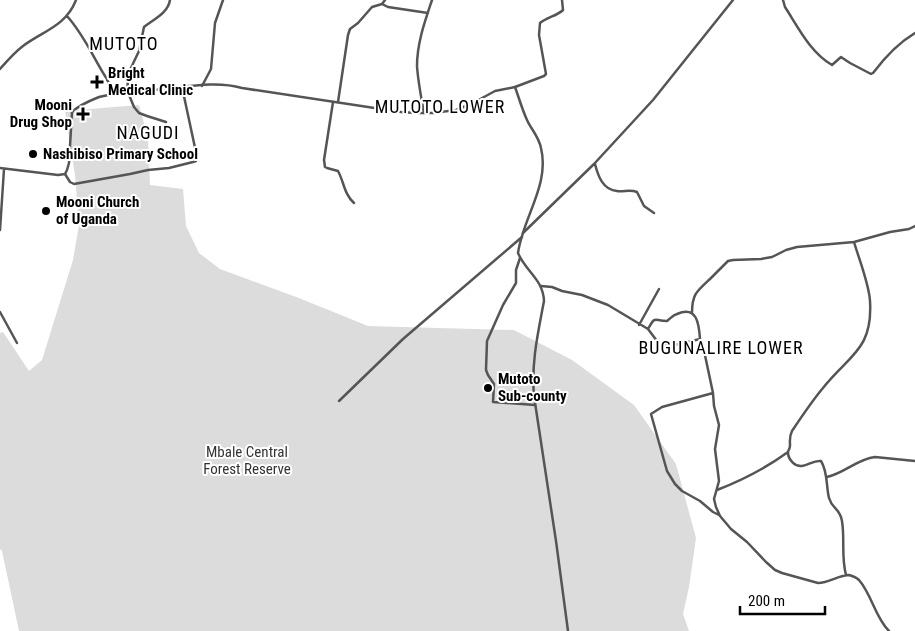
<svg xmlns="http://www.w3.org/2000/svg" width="915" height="631" viewBox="0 0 915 631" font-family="'Roboto Condensed',sans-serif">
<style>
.green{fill:#dcdcdc}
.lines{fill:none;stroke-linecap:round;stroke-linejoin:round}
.minor{stroke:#555;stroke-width:2.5}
.tertiary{stroke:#555;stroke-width:2.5}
.poi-dot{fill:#000;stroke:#fff;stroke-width:2}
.labels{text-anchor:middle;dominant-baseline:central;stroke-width:4;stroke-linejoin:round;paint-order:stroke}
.poi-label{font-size:15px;font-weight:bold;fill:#000;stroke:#fff;text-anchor:start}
.park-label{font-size:15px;fill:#333;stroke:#fff}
.quarter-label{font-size:18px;letter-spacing:1px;fill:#000;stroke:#fff}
</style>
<rect width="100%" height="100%" fill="#fff"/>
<!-- green -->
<path class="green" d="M139,105L148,138L150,185L183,189L186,226L199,253L220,269L299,298L368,326L514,330L572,360L634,405L676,464L696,538L689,587L683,614L689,631H19L2,551L0,549V333L3,332L29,371L42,360L73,260L79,225L75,175L65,111Z"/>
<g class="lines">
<!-- minor -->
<path class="minor" d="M783,0L785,7C798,27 810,52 832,65L841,57L850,63L871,74L873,73C885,57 898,43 915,33
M382,4L388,7L428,13
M67,16C84,35 92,55 105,76C108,82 112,87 114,94
M0,69C7,61 15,52 23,46C43,31 66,26 76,0
M202,86L211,69L215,23L223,0
M515,87L544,76L546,74L539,35L540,23C547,17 557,16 563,10L562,0
M333,102L324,160L325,167L327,168L338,171C344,182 344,194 354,203
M338,102L348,35L350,29L358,23L372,7L382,4L385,0
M424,113C421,97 418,81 417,66C417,43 425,21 432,0
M166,122L147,116L139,113L134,107L127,90L129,72L139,51L144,27C154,19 168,13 170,0
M595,164C598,176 603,190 617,191C624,192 630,189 637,192L644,206L654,213
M65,174L70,182L74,184L130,174L148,170L169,168L193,162L196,161L197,157L182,87
M523,233L594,164L653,100L733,0
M520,258L516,270V283L503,305L487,341L486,370L488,375L494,384L493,402L535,405
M541,286L552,287L562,291L582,295L608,305L648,329L660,345H675L700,339L702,342L706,360L713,393L714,406L719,425L715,449L719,481L714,499L716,507L720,516L731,529L747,542L766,562L775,570L782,573L818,583C829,583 839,575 849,575C853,576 856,577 859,580C872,595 875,617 889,631
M0,312L17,343
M692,313C692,294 697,291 710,279C716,273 722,267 728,261L733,260L761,259L772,257L786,250L797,247L854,242L890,232L909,229L915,226
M639,325L659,289
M648,329C656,315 653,321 667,321C671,318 673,315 677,314C697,305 699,324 700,339
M713,393L662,407L651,414L667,471L675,484L682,491L700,501L713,512L719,515
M339,401L403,339L522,237
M827,477C845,473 857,459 875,457L915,461
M717,490C743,480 766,468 788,452
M846,575C841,557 845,539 842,521C840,508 832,509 829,498C826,486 828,472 821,461C814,460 809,465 802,466C795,467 789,460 788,454C788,448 789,452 790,446C790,440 789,437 792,431C802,416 812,401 823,388C849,355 873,350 870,301C869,284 859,259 854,242"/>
<!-- tertiary -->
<path class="tertiary" d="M0,168L58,175L65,174L67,170L69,163L72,112C79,105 89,101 99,97C116,92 135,92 153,90C182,88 214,80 242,88L401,112L416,113H433L456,110L473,103L495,91L515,87C519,98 522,109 527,120C531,129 539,137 541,148C550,185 523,217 518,253C526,272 543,279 544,301C538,333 531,363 534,396L556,541L568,631
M0,230L4,169"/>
</g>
<!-- markers -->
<g class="poi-dot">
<path d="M94.5 74.5h5v5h5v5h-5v5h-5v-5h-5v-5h5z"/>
<path d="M80.5 106.5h5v5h5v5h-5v5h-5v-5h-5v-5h5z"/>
<circle cx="33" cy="154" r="5"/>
<circle cx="46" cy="211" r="5"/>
<circle cx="488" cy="388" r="5"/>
</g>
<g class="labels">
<!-- poi labels -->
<g class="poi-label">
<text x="108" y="73">Bright<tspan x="108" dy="17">Medical Clinic</tspan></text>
<text x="72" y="105" text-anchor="end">Mooni<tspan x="72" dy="17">Drug Shop</tspan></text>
<text x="43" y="154">Nashibiso Primary School</text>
<text x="56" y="202">Mooni Church<tspan x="56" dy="17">of Uganda</tspan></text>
<text x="498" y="379">Mutoto<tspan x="498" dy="17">Sub-county</tspan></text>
</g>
<!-- park labels -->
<g class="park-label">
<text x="247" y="452">Mbale Central<tspan x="247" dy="17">Forest Reserve</tspan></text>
</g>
<!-- quarter labels -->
<g class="quarter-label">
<text x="124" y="43">MUTOTO</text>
<text x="440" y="106">MUTOTO LOWER</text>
<text x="148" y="132">NAGUDI</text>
<text x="721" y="347">BUGUNALIRE LOWER</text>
</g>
</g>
<!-- scale -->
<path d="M740 606v8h85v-8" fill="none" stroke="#000000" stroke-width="2.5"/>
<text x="748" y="606" font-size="15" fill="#000000" stroke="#ffffff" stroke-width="4" paint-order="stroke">200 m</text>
</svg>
